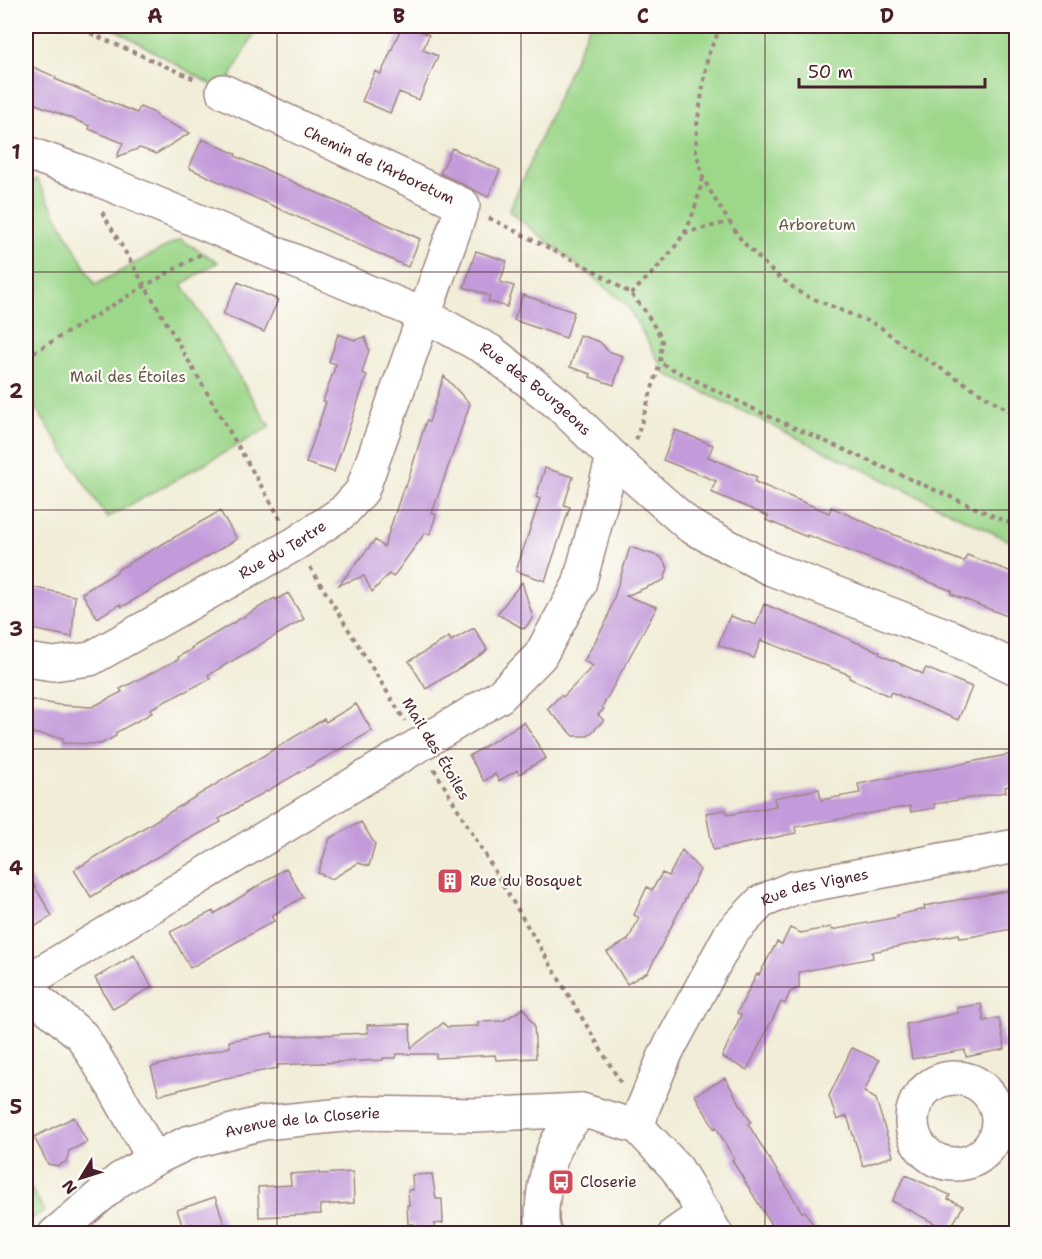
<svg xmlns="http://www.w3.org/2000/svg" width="1042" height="1259" viewBox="0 0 1042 1259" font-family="'Shantell Sans',sans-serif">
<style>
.green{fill:#9cd78a;stroke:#737b5a;stroke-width:1.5}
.building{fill:#c39bda}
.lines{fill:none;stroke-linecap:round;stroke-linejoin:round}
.minor-casing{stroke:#9e8682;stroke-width:36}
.path{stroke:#9e8682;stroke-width:4;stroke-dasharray:4.5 4.5;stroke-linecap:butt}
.minor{stroke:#fff;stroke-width:33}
.grid{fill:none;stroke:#4a1f2b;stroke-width:1.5;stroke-opacity:0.55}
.labels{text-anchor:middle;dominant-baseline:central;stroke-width:4.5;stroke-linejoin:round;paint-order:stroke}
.street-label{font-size:15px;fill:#4a1f2b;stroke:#fdfcf7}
.park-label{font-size:15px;fill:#635648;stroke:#fdfcf7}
.poi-label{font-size:15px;fill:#4a1f2b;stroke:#fdfcf7;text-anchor:start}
.neatline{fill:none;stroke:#4a1f2b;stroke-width:2}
.grid-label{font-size:20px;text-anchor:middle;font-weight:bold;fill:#4a1f2b}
</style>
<rect width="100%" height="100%" fill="#fdfcf7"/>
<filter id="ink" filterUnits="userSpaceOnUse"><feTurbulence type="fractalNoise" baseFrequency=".0167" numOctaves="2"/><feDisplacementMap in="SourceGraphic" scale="12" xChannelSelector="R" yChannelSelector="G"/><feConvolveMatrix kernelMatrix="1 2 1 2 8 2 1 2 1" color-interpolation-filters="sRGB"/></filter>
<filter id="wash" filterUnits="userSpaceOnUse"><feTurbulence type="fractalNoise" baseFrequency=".008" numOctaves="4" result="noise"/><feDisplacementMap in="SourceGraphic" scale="24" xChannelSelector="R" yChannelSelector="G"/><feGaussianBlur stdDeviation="1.35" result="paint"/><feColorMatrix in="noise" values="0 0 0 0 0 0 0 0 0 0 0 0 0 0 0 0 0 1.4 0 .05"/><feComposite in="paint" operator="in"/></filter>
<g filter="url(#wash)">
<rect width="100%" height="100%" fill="#f1edd8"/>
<!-- green -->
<path class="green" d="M109,26H258L223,91Z
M589,26H1016V544L666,374L627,305L509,211Z
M37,180L95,285L180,239L218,262L182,284L270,427L107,518L26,393V184Z
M26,1181L45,1211L26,1221Z"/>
<g id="blocks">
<!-- building -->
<path class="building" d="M402,26H408L429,35L423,50L438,56L419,100L399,92L390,113L362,101L375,71L381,74Z
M26,64L56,77L55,79L137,113L140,107L155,113L158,118L190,133L156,154L140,148L117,157L123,143L89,129L90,126L26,100Z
M202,139L236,154L235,156L420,239L408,267L189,168Z
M452,148L500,170L488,197L440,173Z
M476,251L507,261L500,282L514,286L507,307L488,301L490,296L464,287Z
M238,282L278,300L264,332L223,314Z
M523,295L574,312L566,338L514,320Z
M338,334L355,340L365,337L369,350L362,373L367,375L334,472L306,463L326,402L323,401L336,364L329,362Z
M580,335L600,342L608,351L623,356L614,385L590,377L591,374L570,367Z
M444,376L470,404L432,513L436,515L430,534L425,533L393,577L389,574L372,592L364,576L339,585L375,540L384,547L404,486L406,487L426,421L429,422Z
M675,430L713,445L708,457L757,477L755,482L829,513L831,507L882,530L964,562L967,555L1017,574V620L951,594L952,591L892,567L807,535V537L766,520L768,516L711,492L716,481L663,460Z
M545,468L573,477L564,505L570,507L545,581L516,571L540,499L536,497Z
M220,511L237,539L122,607L120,604L97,618L82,593L117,572V570Z
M630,547L661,557L668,568L664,580L626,596L657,607L602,707L604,709L598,715L604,720L588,736H574L547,709L561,695L563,697L593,666L584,661L607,620Z
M522,582L533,618L524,629L497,614Z
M26,586L75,596L72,637L26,628Z
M288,593L304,619L208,675L210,679L150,709L152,713L115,733L116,736L101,744L63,743V738L26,732V699L59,705L92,707L122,692L120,689L179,659L178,657L192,649L191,648L275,598L276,600Z
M764,604L880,652L879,654L923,674L926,668L972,687L958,720L891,692L889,696L849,678L850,675L761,640L754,658L718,645L730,616L756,625Z
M474,628L487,649L484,653L426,689L409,661L449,637L451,641Z
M356,704L372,731L244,804L219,819L221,822L148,862L91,897L74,870L324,719L326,722Z
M524,722L546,758L519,774L517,770L499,781L495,774L484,781L469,756Z
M1017,753V784L1005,787L1006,792L934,804L935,808L911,812L910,806L795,827L796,833L713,850L706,813L726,810L728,815L776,806L774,798L819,789L821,800L860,793L858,784Z
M361,822L375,844L369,866L358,863L332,879L318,873L330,838Z
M682,850L700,870L648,972L627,984L607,952L628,940L639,918L634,915L647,887L652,890L662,873L669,876Z
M286,868L303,897L271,916L274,921L190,968L170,932L213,911L214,914Z
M26,871L52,916L26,932Z
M1017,889V928L970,937L960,938L959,934L872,952L873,958L799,972V988L790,992L785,1004L781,1002L747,1070L722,1057L741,1015L737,1013L757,974L759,975L777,942L782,944L790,928L801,933L831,927L832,930L898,917L897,915L925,909L924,906Z
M134,955L152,987L113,1009L95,978Z
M981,1004L984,1021L999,1018L1005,1049L966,1057L965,1050L912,1059L906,1024L958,1013L957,1008Z
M524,1008L534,1025L536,1058L496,1060L495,1055L436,1058V1054H397L396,1058H383V1060L277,1065L278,1068L221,1079L159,1095L151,1067L230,1047L229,1041L272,1033L273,1037L368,1033L367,1025L410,1024L411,1048L443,1023L447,1027L478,1026V1022L503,1021Z
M852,1048L879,1060L864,1092L876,1099L893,1156L863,1166L847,1116L837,1120L829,1096Z
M725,1078L751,1122L748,1124L802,1212L805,1211L818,1233H767L774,1229L732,1160L734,1159L716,1127L714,1128L695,1095Z
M74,1117L87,1142L69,1151L66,1162L58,1166L48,1164L34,1137Z
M319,1172V1174L353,1172L354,1203L320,1205L321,1214L259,1217L258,1187L291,1185L290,1174Z
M432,1174L436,1199H442L443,1223L434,1224V1233H415L414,1224H408L407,1205H409L408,1190H413L412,1175Z
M906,1175L950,1195L948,1199L963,1206L949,1231L892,1201Z
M215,1197L224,1223L192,1233H185L177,1210Z"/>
</g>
</g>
<g filter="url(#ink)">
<use href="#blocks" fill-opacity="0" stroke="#9e8682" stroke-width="1.5"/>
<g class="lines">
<!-- minor casing -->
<g class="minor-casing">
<g id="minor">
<path id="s1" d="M26,154H30L78,171L424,315L490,351L560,405L625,469L690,526L769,568L953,638L1016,668"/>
<path id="s2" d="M26,660L53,664L90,659L295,544L343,512L362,491L463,205L223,91"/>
<path d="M26,982L500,696L540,656L579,585L613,457"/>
<path d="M26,990L82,1036L113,1086L154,1159"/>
<circle cx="955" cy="1121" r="43"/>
<path id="s3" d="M638,1127L643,1108L666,1053L731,933L761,902L793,888L1016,846"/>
<path id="s4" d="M55,1234L119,1180L154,1159L187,1143L263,1123L363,1113L475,1115L581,1110L638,1127L677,1169L716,1234"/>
<path d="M545,1234C537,1215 547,1169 554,1149C559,1136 572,1122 581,1110"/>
<path d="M675,1234L705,1213"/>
</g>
</g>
<!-- path -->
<path class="path" d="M74,26L197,80
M721,26L708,55L697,125L696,151L703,178L717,203L742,241L774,273L802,294L879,326L900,343L1016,415
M102,212L281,520
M489,218L593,270L631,294L645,311L662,339L660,363L766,415L1016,526
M684,233L729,222
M631,294C649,276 671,256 684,233C694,217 698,196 703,178
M26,357L145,286L203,253
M636,440L660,363
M310,567L405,721
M434,769L622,1085
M26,1211L33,1218"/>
<!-- minor -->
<use href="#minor" class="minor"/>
</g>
</g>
<!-- grid -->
<path class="grid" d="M277,26V1234M521,26V1234M765,26V1234M26,272H1016M26,510H1016M26,749H1016M26,987H1016"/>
<!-- icons -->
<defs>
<g id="building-square" transform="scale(1.35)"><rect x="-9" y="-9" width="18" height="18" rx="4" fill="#d1495b" stroke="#fdfcf7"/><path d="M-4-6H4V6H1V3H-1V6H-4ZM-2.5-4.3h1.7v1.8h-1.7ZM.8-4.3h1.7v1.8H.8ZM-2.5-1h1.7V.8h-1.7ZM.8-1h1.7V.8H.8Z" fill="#fff"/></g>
<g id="bus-square" transform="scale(1.35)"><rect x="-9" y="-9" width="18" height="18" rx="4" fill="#d1495b" stroke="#fdfcf7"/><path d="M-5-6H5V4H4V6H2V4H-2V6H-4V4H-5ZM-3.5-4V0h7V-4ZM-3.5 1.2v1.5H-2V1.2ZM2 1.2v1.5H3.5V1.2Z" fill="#fff"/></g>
</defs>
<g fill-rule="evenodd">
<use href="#building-square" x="450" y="881"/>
<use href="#bus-square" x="561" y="1182"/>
</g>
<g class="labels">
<!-- street labels -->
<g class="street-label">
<text transform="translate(379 165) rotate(25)">Chemin de l'Arboretum</text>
<text stroke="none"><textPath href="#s1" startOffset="564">Rue des Bourgeons</textPath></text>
<text stroke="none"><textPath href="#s2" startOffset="286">Rue du Tertre</textPath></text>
<text transform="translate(436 749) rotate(59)">Mail des Étoiles</text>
<text stroke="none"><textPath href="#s3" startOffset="315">Rue des Vignes</textPath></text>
<text stroke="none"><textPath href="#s4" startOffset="279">Avenue de la Closerie</textPath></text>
</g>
<!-- park labels -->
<g class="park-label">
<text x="817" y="225">Arboretum</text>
<text x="128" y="377">Mail des Étoiles</text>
</g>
<!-- poi labels -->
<g class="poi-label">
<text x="470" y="881">Rue du Bosquet</text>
<text x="580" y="1182">Closerie</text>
</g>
</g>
<!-- margin -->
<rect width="1042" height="1259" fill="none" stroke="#fdfcf7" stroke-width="66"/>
<!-- north arrow -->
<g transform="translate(81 1178) rotate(232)" stroke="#fdfcf7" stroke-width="4.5" paint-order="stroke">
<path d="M0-4.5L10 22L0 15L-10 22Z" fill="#4a1f2b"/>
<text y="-9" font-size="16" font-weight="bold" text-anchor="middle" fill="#4a1f2b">N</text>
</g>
<!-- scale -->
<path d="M799 78v9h186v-9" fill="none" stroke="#4a1f2b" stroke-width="3"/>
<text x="808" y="78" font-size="18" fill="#4a1f2b" stroke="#fdfcf7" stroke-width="4.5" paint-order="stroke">50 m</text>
<rect x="33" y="33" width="976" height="1193" class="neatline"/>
<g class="grid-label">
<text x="155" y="23">A</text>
<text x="399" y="23">B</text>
<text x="643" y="23">C</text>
<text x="887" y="23">D</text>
<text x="16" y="159">1</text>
<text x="16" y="398">2</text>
<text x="16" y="636">3</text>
<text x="16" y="875">4</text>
<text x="16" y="1114">5</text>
</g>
</svg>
